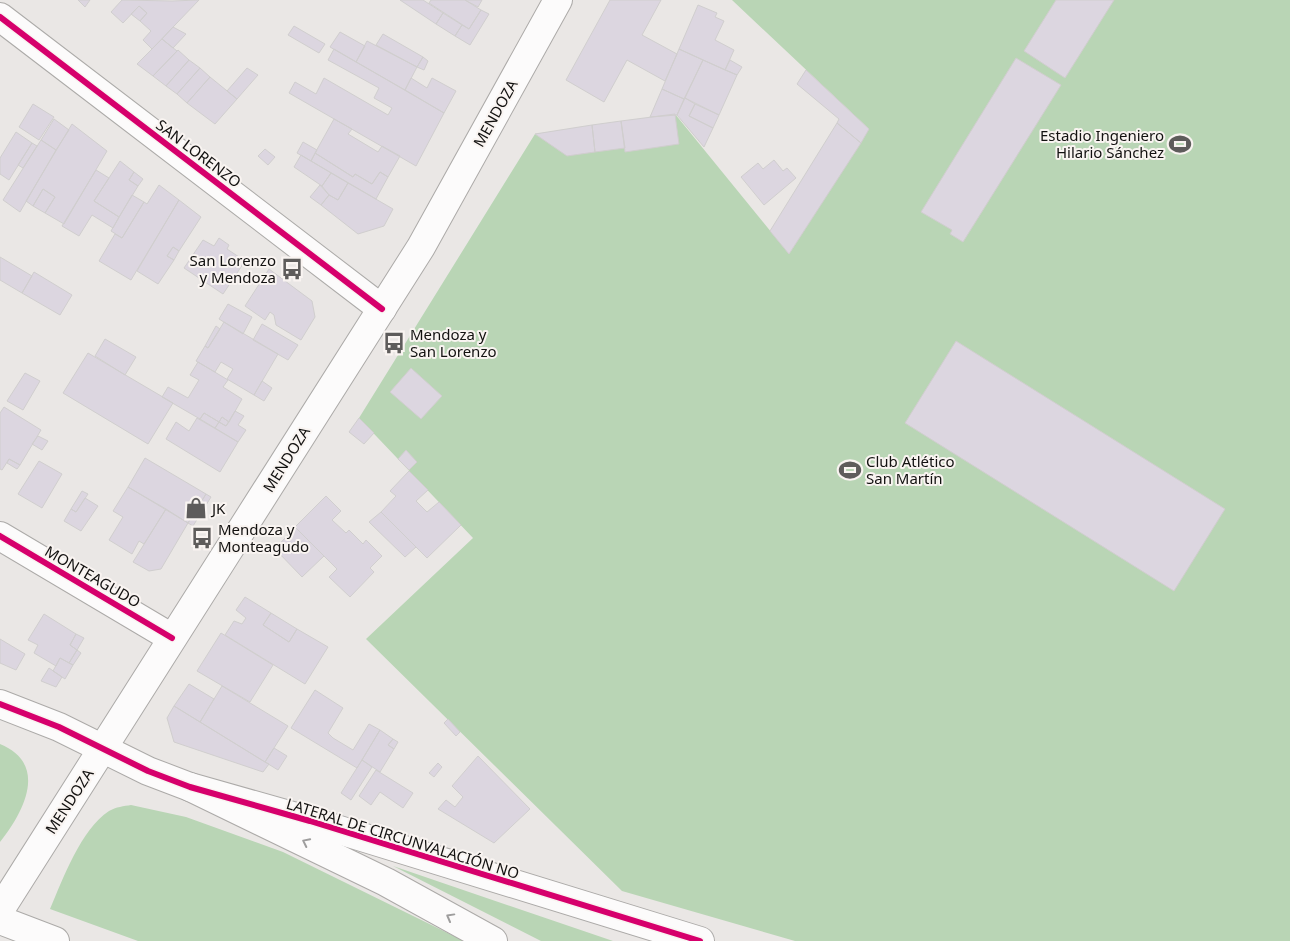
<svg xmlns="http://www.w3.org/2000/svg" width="1290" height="941" viewBox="0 0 1290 941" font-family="'Noto Sans',sans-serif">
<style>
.green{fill:#b9d5b5}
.building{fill:#dcd6e0;stroke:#d0cece}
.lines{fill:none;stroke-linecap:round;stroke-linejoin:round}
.minor-casing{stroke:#acaaa8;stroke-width:30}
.major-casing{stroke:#acaaa8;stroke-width:30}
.highway-casing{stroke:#acaaa8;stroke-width:30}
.minor{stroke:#fcfbfb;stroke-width:28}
.major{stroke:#fcfbfb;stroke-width:28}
.highway{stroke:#fcfbfb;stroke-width:28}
.cycleway-casing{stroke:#f9f4f1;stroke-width:9}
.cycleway{stroke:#d6006c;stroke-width:6}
.oneway{stroke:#9e9d9d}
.labels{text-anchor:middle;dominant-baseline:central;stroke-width:4;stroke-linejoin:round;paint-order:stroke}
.street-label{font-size:15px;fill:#121110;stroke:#f9f4f1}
.poi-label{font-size:15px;fill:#121110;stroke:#f9f4f1;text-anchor:start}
</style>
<rect width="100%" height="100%" fill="#eae7e5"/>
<!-- green -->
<path class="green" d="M732,0H1290V941H795L622,891L366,639L473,538L359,418L535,134L675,114L789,254L869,129Z
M0,744C49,764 24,812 0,842Z
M131,805L186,817L283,852L464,941H138L50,909C63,879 81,829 109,811C116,807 124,806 131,805Z
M393,866L613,941H541Z"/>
<!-- building -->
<path class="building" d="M78,0H90L85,7Z
M122,0L172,1L199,0L152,49L143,40L151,31L140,21L147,13L139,6L123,23L111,12Z
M400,0H423L443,13L436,24Z
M431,0H465L481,10L469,29L429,3Z
M465,0H482L478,7Z
M610,0H661L642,35L677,54L665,81L627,60L604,102L566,80Z
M1056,0H1114L1065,78L1024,51Z
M698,5L717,13L715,17L724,21L715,40L734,50L725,70L679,49Z
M139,6L147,13L140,21L131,14Z
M481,10L489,14L470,45L455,36L462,25L469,29Z
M443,13L462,25L455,36L436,24Z
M294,26L325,44L319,53L288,35Z
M173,27L186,34L173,48L162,39Z
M340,32L365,46L356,62L330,47Z
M383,34L423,57L417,67L376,45Z
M162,39L177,51L153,76L137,64Z
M367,41L417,67L405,90L356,62Z
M334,49L444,113L416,166L289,93L295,82L316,94L324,78L388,115L392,108L374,98L379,88L328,60Z
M679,49L703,60L684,99L662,89Z
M178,50L189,60L166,86L153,76Z
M423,57L428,61L424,70L417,67Z
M1016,58L1061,85L963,242L950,234L952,230L921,212Z
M189,60L200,68L177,94L166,86Z
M703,60L737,75L719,115L685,98Z
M730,60L742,67L737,75L725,70Z
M200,68L210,77L187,103L177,94Z
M247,68L258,75L237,99L227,91Z
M806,70L869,129L861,143L837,123L839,119L797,84Z
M210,77L237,99L215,124L187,103Z
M411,78L427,88L432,78L456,91L444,113L405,90Z
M662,89L684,99L677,115L650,117Z
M685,98L695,104L689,116L713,128L704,147L677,115Z
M33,104L54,117L39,140L19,127Z
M695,104L719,115L713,128L689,116Z
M675,114L679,144L625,152L621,121Z
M54,119L69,130L56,150L41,140Z
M334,119L352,129L348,134L378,152L382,146L400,156L388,177L380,172L372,184L355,174L353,177L315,153Z
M621,121L625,148L595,152L592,125Z
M837,123L861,143L789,254L770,231Z
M72,124L107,151L64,224L45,213L55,197L43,189L33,206L26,201Z
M592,125L595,152L567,156L535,134Z
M16,132L32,143L9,180L0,174V158Z
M41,140L56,150L20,212L3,200Z
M303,142L317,150L311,161L297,153Z
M32,143L37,146L23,168L18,165Z
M265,149L275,157L268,165L258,156Z
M315,153L353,177L355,174L372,184L380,172L388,177L376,199L311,161Z
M301,155L331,173L322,186L294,167Z
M774,160L783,171L787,168L796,178L764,205L741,177L758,163L763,169Z
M120,161L134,172L129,180L138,186L119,217L94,201Z
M96,170L109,178L94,201L119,217L113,228L92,215L79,236L62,226Z
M134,172L143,179L138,186L129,180Z
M331,173L348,183L338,200L329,195L322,186Z
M348,183L393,209L384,226L358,234L321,205L329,195L338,200Z
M159,185L179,200L131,280L99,261L115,234L122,238L144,202L147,204Z
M320,185L329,195L321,205L310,197Z
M43,189L55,197L45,213L33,206Z
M132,195L144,202L122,238L111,231Z
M179,200L201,217L179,251L173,247L167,256L174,260L158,284L137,271Z
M219,238L229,245L227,249L245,261L223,294L184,268L203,240L214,246Z
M173,247L179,251L174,260L167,256Z
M0,257L32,276L22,293L0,280Z
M269,269L312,301L315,317L301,340L276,325L274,315L270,312L265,320L245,306Z
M34,272L72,295L60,315L22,293Z
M228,304L252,317L243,334L219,319Z
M224,322L278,354L254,395L227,379L233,369L221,362L215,372L196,361L205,346L208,348Z
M262,324L298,345L288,360L253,340Z
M216,326L220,329L208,348L205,346Z
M105,339L136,357L125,375L95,356Z
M956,341L1225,509L1174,591L905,423Z
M88,353L173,403L148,444L63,393Z
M198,362L228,380L223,387L242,399L229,422L222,417L219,422L204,413L200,419L162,397L168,387L188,398L199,380L190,375Z
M411,368L442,396L421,419L390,392Z
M25,373L40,381L23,410L7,401Z
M262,381L272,388L264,401L254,395Z
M4,407L41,430L20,465L9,459L2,470L0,469V413Z
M235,411L244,416L238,425L246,430L238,442L215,428L219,422L226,426Z
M204,413L219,422L215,428L200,419Z
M222,417L229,422L226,426L219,422Z
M197,418L238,442L220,472L166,439L176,422L189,431Z
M359,418L374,433L364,444L349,432Z
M38,436L48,441L42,450L32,444Z
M406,450L417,462L409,470L398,459Z
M145,458L206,494L188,523L128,487Z
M9,459L20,465L17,469L7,463Z
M39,461L62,474L42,508L18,494Z
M409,471L428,490L416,501L427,512L439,502L461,525L427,558L381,512L396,496L390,491Z
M128,487L166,509L144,544L139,541L132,554L109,540L123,517L113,511Z
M82,491L88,494L76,512L71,509Z
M206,494L211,497L193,526L188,523Z
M326,496L341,511L332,520L346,533L349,530L363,544L366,540L382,556L370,568L374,572L350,597L329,577L337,569L295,527Z
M85,498L98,506L81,531L64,521L71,509L76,512Z
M166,509L188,523L161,569L149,571L133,562Z
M381,512L416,547L405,557L369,522Z
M295,527L324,556L302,577L275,549Z
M245,597L271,613L263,625L289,642L297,629L328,647L305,684L225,635L234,621L242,624L246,618L236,610Z
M271,613L297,629L289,642L263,625Z
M44,614L76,634L70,645L77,650L69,663L60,658L56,666L34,653L38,645L28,640Z
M221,633L273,665L250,702L197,671Z
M76,634L84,638L77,650L70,645Z
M0,639L25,654L16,670L0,663Z
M77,650L81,653L73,665L69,663Z
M60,658L73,665L65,679L53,671Z
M49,668L62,677L56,687L41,681Z
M189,684L214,699L200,722L174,706Z
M222,686L288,726L265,762L200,722Z
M315,690L343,708L328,733L333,738L353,750L369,724L380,730L357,768L291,728Z
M174,706L265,762L269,764L263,772L174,742L167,718Z
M448,719L460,732L456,736L444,723Z
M380,730L393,739L388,745L394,749L380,772L362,760Z
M393,739L398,742L394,749L388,745Z
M274,748L287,756L278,770L265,762Z
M478,756L530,809L494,843L438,809L446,800L455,807L463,797L452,786Z
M362,760L372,767L351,800L341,793Z
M438,763L442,767L434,777L429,773Z
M376,770L413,793L403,808L380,792L371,805L359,796Z"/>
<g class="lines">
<!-- minor casing -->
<g class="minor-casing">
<path id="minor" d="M0,17L382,309
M0,536L172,638
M0,704L59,727L148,771L190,787L310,821L700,941"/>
</g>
<!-- major casing -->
<g class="major-casing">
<path id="major" d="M0,910L421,247L558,0"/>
</g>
<!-- highway casing -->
<g class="highway-casing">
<path id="highway" d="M190,787L386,882L493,941
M0,920L55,941"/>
</g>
<!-- minor -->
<use href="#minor" class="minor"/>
<!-- major -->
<use href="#major" class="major"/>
<!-- highway -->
<use href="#highway" class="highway"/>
<!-- cycleway casing -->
<g class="cycleway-casing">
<path id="cycleway" d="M0,17L382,309
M0,536L172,638
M0,704L59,727L148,771L190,787L310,821L700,941"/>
</g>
<!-- cycleway -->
<use href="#cycleway" class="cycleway"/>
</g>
<!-- one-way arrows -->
<defs><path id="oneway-chevron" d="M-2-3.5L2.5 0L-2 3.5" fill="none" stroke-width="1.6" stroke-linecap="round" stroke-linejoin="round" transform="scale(1.25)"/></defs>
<g class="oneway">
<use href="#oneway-chevron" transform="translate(306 842) rotate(-154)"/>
<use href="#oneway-chevron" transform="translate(450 917) rotate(-151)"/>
</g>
<!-- icons -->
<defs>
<g id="stadium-bare" transform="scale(1.725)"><path d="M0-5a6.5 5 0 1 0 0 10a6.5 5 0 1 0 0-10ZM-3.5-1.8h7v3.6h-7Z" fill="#5e5c5b" stroke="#f9f4f1" stroke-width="2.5" paint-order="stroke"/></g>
<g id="bus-bare" transform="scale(1.725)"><path d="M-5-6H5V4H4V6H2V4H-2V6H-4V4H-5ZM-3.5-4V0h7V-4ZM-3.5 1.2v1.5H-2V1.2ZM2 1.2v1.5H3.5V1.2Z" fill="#5e5c5b" stroke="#f9f4f1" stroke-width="2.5" paint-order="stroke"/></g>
<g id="shop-bare" transform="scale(1.725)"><path d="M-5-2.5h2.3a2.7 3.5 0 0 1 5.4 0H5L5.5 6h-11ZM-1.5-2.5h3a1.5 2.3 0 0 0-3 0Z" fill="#5e5c5b" stroke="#f9f4f1" stroke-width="2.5" paint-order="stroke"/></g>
</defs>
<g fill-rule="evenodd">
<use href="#stadium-bare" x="1180" y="144"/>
<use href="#bus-bare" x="292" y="269"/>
<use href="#bus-bare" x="394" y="343"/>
<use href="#stadium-bare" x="850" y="470"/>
<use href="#shop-bare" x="196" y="508"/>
<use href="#bus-bare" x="202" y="538"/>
</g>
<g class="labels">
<!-- street labels -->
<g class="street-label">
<text transform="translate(495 113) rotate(-61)">MENDOZA</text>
<text transform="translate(199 153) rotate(37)">SAN LORENZO</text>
<text transform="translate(286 459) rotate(-58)">MENDOZA</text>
<text transform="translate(93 576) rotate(30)">MONTEAGUDO</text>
<text transform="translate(69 801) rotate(-57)">MENDOZA</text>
<text transform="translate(403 838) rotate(17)">LATERAL DE CIRCUNVALACIÓN NO</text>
</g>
<!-- poi labels -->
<g class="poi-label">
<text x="1164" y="135" text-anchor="end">Estadio Ingeniero<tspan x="1164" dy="17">Hilario Sánchez</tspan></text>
<text x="276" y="260" text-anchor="end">San Lorenzo<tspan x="276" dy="17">y Mendoza</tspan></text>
<text x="410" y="334">Mendoza y<tspan x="410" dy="17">San Lorenzo</tspan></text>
<text x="866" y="461">Club Atlético<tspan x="866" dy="17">San Martín</tspan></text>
<text x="212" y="508">JK</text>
<text x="218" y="529">Mendoza y<tspan x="218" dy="17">Monteagudo</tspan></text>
</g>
</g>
</svg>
